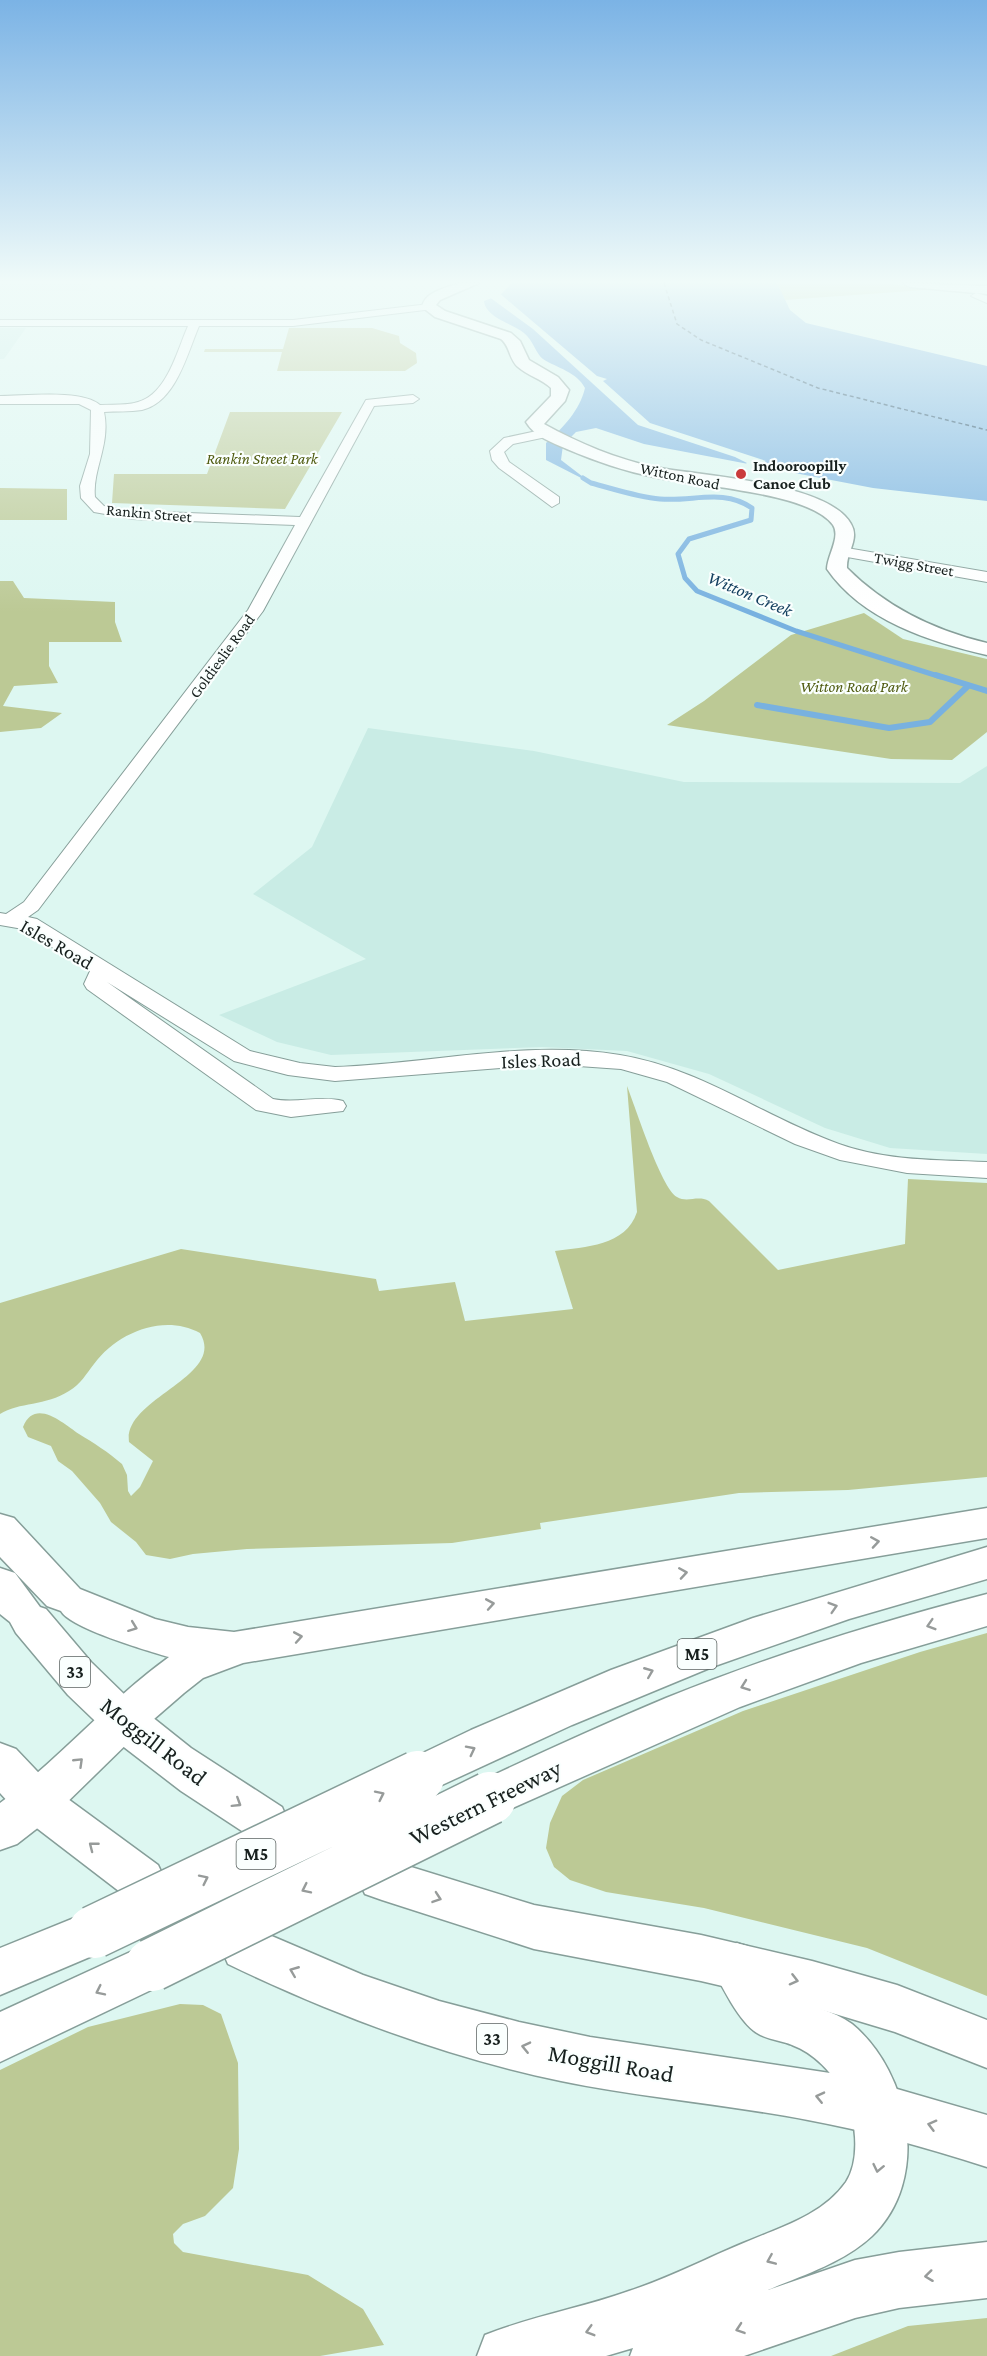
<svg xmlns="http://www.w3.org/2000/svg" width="987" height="2356" viewBox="0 0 987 2356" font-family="'Crimson Pro',serif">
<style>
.built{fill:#c9ece5}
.green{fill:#bcc995}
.water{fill:#78b1e0}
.pier{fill:#ddf7f1}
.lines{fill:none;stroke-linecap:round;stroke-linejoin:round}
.stream-far1{stroke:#78b1e0;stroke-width:5}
.stream{stroke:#78b1e0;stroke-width:6}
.ferry{stroke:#164161;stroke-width:1.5;stroke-dasharray:4 3;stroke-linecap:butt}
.minor-casing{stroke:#869e99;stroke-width:2}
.tertiary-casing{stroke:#869e99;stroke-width:3}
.primary-casing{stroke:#869e99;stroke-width:3}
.trunk-casing{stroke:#869e99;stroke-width:3}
.motorway-casing{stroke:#869e99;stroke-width:3}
.minor{fill:#fff;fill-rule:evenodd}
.tertiary{fill:#fff;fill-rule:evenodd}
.primary{fill:#fff;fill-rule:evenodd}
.trunk{fill:#fff;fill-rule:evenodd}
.motorway{fill:#fff;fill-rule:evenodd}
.motorway-bridge-casing{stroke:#869e99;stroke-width:55;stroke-linecap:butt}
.motorway-bridge{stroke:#fff;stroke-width:52}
.oneway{stroke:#979b9a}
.poi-dot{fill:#ca3b3c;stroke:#fafffe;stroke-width:2}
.labels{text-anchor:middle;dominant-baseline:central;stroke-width:4.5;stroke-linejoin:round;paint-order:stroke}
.far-park-label{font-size:16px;font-style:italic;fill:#4f5b10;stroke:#fafffe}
.far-poi-label{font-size:16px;font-weight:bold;fill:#17201e;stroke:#fafffe;text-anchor:start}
.far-street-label{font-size:16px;fill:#17201e;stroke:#fafffe}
.far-water-label{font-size:18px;font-style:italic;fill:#164161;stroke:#fafffe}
.shield{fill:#fafffe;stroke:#5b6361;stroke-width:1.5}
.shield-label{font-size:18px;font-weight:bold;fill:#17201e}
.street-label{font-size:20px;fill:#17201e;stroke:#fafffe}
.near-street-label{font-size:24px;fill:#17201e;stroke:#fafffe}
</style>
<rect width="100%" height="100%" fill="#ddf7f1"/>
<!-- built -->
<path class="built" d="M0,283H92L87,291L0,290Z
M0,328H26L4,359H0Z
M368,728L534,751L684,782L960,783L987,766V1154L890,1148L825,1128L709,1074L627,1051L542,1047L331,1055L277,1042L219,1015L366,959L253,894L312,847Z"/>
<!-- green -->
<path class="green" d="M777,283H876L939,289L784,300Z
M289,328H372L399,336L400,343L416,353L417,363L405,371H277L282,352H204L205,349H283Z
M230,412H342L285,509L112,503L114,474H207Z
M0,488L67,489V520H0Z
M0,581H13L24,598L115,602V622L122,642H49V666L58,683L14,686L3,706L62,713L41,728L0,732Z
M864,613L903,639L987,659V732L952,760L891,759L667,725L704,701L791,635Z
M627,1086C635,1106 661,1188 677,1197C687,1203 698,1195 709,1201L778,1270L905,1244L908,1179L987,1183V1477L848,1490L739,1493L540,1523L541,1529L452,1543L247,1549L193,1554L170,1559L146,1555L136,1542L111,1522L100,1503L72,1471L58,1461L51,1446L28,1437L23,1427C35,1397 64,1424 79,1434C94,1443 108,1452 122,1464L127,1475L128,1491L131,1496L140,1487L153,1461L129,1442C123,1398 227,1377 200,1333C163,1313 117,1333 94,1364C86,1374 81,1384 69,1391C46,1406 19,1402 0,1414V1303L181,1249L376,1279L379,1291L455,1282L465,1321L573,1309L555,1251C585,1247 626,1246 637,1212Z
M987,1633V1996L867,1948L704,1908L606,1892L570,1880L554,1867L546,1848L550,1823L562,1796L583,1780L743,1711L920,1652Z
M180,2004L203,2005L221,2014L238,2063L239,2149L233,2188L205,2216L183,2224L173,2234L174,2243L183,2252L308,2275L363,2309L384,2345L320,2356H0V2070L88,2027Z
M987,2318V2356H831L908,2326Z"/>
<!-- water -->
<path class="water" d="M512,283H777L790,310L806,323L987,366V501L873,488L644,444L596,428L576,432L563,445L561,460L591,483L546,460V443C563,428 580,410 585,388C577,372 557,368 543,359C536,354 533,340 524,333C512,323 486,318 484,301L500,295Z"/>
<!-- pier -->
<path class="pier" d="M498,292L597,376L607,379L603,381L650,423L766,461L763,463L788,475L752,465L743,466L747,463L735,457L638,425L533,329L488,296Z"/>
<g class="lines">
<!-- stream-far1 -->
<path class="stream-far1" d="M583,478L591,483C614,489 637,497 660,499C693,502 723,488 752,508L751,520L689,539L678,554L685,578L697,591L796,631L941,677"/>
<!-- stream -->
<path class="stream" d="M936,675L987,691
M757,705L889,728L930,722L968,686"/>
<!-- ferry -->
<path class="ferry" d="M664,283L677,324L701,340L818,388L987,430"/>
<!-- minor casing -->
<g class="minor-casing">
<path id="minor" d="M976,293L987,296V303L971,296Z
M429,304L433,305V309L293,326H199C187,354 176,402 142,410C130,412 116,411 104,412C111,444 92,470 95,497L104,506L133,511L300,517L366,400L413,395L419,399L413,403L374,406L263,611L38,910L28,917L37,919L250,1051L300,1063L335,1067C430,1064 526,1039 620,1055C700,1068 764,1117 839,1144C886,1161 938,1160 987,1162V1178L907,1173L840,1160L795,1144L667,1082L621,1069L550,1064L335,1081L288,1075L234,1061L107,982L273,1099C296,1104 320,1095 343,1101L346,1106L343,1111L291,1117L256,1110L87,989L84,984L90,971L23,929L0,925V913L6,914L24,902L248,610L295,525L133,519L94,512L81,498L80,486L90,454L91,410L79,404H0V396C25,396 82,389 100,405C112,404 126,406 138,402C167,394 177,351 188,326H0V320H293Z
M546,429L553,433L551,436L513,444L504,452L509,462L559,497V503L552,507L499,468L492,460L490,451L504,438Z
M841,547L987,572V582L836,555L833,552Z"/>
</g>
<!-- tertiary casing -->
<g class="tertiary-casing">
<path id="tertiary" d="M460,283H479L440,300L436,305L445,311L511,333L520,341L529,360L558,377L569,390L565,401L544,424C578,443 617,459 654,467C700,476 828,482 851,524C860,539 846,552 847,568C886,607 933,630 987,643V655C930,642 862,620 827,569C827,556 841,537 833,525C810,492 694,486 654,477C624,471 595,461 567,449C551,442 535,437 526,422L551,396V388C542,379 528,376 518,367C509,359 510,346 501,339L435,317L422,307C425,291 447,288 460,283Z"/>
</g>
<!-- primary casing -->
<g class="primary-casing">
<path id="primary" d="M903,283L987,286V294L910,287Z"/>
</g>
<!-- trunk casing -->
<g class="trunk-casing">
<path id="trunk" d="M0,1568L15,1573L40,1607L46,1609L91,1662L127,1697L191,1748L282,1807L288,1821L282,1835L265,1841L248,1835L181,1791L116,1741L68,1695L16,1633L10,1622L0,1614Z
M0,1743L16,1749L53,1788L158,1865L165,1880L158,1895L141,1901L124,1895L21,1816L0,1793Z
M382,1858L534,1905L701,1935L812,1961L897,1985L987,2020V2068L895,2032L812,2007L701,1981L534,1949L382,1900L365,1894L358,1879L365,1864Z
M246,1925L363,1975L439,2001L519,2022L590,2037L830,2073L897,2089L987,2115V2167C928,2148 868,2131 808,2120C726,2104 643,2098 561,2081C446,2057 334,2015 228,1964L221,1948L228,1932Z"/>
</g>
<!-- motorway casing -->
<g class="motorway-casing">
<path id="motorway" d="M987,1508V1538L243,1663L203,1678L184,1693L139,1732L53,1816L17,1844L0,1850V1803C60,1759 108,1701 169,1657C148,1651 70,1628 61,1611L47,1606L0,1557V1514L14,1518L80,1589L155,1619L188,1627L234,1632Z
M987,1547V1579L849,1619L712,1667L572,1725L418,1796L402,1791L395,1777L402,1763L471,1730L611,1670L753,1618Z
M987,1594V1626L861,1663L740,1707L490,1818L474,1812L467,1798L474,1784C537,1755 601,1725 666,1698C770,1656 878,1622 987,1594Z
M94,1910L111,1916L119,1932L111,1948L0,1995V1948Z
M152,1942L170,1949L177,1965L170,1981L0,2062V2012Z
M737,1943C742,1945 750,1946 754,1950C769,1960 773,1987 790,1996C810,2007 833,2010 852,2024C911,2073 931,2180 872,2236C843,2263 803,2275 768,2290L855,2260L899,2252L987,2242V2298L899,2308L855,2318L744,2356H630L633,2348L606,2356H477L485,2335C532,2316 582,2308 629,2291C669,2278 707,2258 746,2242C781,2227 823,2215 846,2182C861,2159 856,2117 844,2094C833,2073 814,2053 792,2045C781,2040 768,2040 757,2033C740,2023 720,1984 712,1966L719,1950Z"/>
</g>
<!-- minor -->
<use href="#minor" class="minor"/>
<!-- tertiary -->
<use href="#tertiary" class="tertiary"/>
<!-- primary -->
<use href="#primary" class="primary"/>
<!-- trunk -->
<use href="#trunk" class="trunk"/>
<!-- motorway -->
<use href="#motorway" class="motorway"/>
<!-- motorway-bridge casing -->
<g class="motorway-bridge-casing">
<path id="motorway-bridge" d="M94,1932L418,1777
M152,1965L490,1798"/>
</g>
<!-- motorway-bridge -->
<use href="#motorway-bridge" class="motorway-bridge"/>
</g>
<!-- one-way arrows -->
<defs><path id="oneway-chevron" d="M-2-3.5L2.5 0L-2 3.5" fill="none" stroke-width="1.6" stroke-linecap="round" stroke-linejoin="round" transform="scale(1.5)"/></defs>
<g class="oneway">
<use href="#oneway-chevron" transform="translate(875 1542) rotate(-9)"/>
<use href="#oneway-chevron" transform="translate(683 1573) rotate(-9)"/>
<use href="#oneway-chevron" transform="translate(490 1604) rotate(-10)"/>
<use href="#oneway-chevron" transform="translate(833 1607) rotate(-17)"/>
<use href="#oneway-chevron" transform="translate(931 1625) rotate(163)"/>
<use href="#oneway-chevron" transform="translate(133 1627) rotate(21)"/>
<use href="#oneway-chevron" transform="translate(298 1637) rotate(-10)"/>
<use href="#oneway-chevron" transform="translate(649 1672) rotate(-22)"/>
<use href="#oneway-chevron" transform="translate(745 1686) rotate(160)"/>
<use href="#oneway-chevron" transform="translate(471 1750) rotate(-27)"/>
<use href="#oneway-chevron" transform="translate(79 1762) rotate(-44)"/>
<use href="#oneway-chevron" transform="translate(380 1795) rotate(-26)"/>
<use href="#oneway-chevron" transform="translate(237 1803) rotate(32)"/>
<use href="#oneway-chevron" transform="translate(93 1846) rotate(-142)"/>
<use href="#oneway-chevron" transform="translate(204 1879) rotate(-26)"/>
<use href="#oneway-chevron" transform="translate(306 1889) rotate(154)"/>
<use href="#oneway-chevron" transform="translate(437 1898) rotate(19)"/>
<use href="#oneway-chevron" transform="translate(294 1971) rotate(-158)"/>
<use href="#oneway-chevron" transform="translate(794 1980) rotate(14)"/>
<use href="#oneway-chevron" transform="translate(100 1991) rotate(154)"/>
<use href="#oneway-chevron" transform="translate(526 2047) rotate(-167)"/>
<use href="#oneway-chevron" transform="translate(820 2097) rotate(-167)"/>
<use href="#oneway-chevron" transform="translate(932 2125) rotate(-165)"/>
<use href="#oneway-chevron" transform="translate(878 2168) rotate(102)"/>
<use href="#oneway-chevron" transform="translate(771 2260) rotate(157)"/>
<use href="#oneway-chevron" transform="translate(929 2276) rotate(173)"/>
<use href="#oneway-chevron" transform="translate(740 2329) rotate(161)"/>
<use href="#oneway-chevron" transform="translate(590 2331) rotate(164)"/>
</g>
<!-- sky -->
<linearGradient id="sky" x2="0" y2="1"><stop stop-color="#7bb3e5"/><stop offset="0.46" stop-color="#f0fbf9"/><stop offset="1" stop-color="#f0fbf9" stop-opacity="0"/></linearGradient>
<rect width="987" height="613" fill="url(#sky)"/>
<!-- markers -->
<circle class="poi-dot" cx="741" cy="474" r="6"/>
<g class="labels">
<!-- far-park labels -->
<g class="far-park-label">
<text x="262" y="458">Rankin Street Park</text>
<text x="854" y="686">Witton Road Park</text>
</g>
<!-- far-poi labels -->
<g class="far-poi-label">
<text x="753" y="465">Indooroopilly<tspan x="753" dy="18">Canoe Club</tspan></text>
</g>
<!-- far-street labels -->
<g class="far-street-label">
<text transform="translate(680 476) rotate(12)">Witton Road</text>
<text transform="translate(149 513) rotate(5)">Rankin Street</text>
<text transform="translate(914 564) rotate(10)">Twigg Street</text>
<text transform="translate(222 656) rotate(-54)">Goldieslie Road</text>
</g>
<!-- far-water labels -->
<g class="far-water-label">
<text transform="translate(750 594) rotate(23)">Witton Creek</text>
</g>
<!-- shield labels -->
<g class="shield">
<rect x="677.5" y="1639" width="39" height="30" rx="4.5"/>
<rect x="60" y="1657" width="30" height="30" rx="4.5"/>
<rect x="236.5" y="1839" width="39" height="30" rx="4.5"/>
<rect x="477" y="2024" width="30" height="30" rx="4.5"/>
</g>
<g class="shield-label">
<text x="697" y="1654">M5</text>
<text x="75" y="1672">33</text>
<text x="256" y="1854">M5</text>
<text x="492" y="2039">33</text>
</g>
<!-- street labels -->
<g class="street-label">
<text transform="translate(57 944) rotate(30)">Isles Road</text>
<text transform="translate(541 1060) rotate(-2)">Isles Road</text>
</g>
<!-- near-street labels -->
<g class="near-street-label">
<text transform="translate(154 1741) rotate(38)">Moggill Road</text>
<text transform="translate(485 1802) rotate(-26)">Western Freeway</text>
<text transform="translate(611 2063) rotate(10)">Moggill Road</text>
</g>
</g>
</svg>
